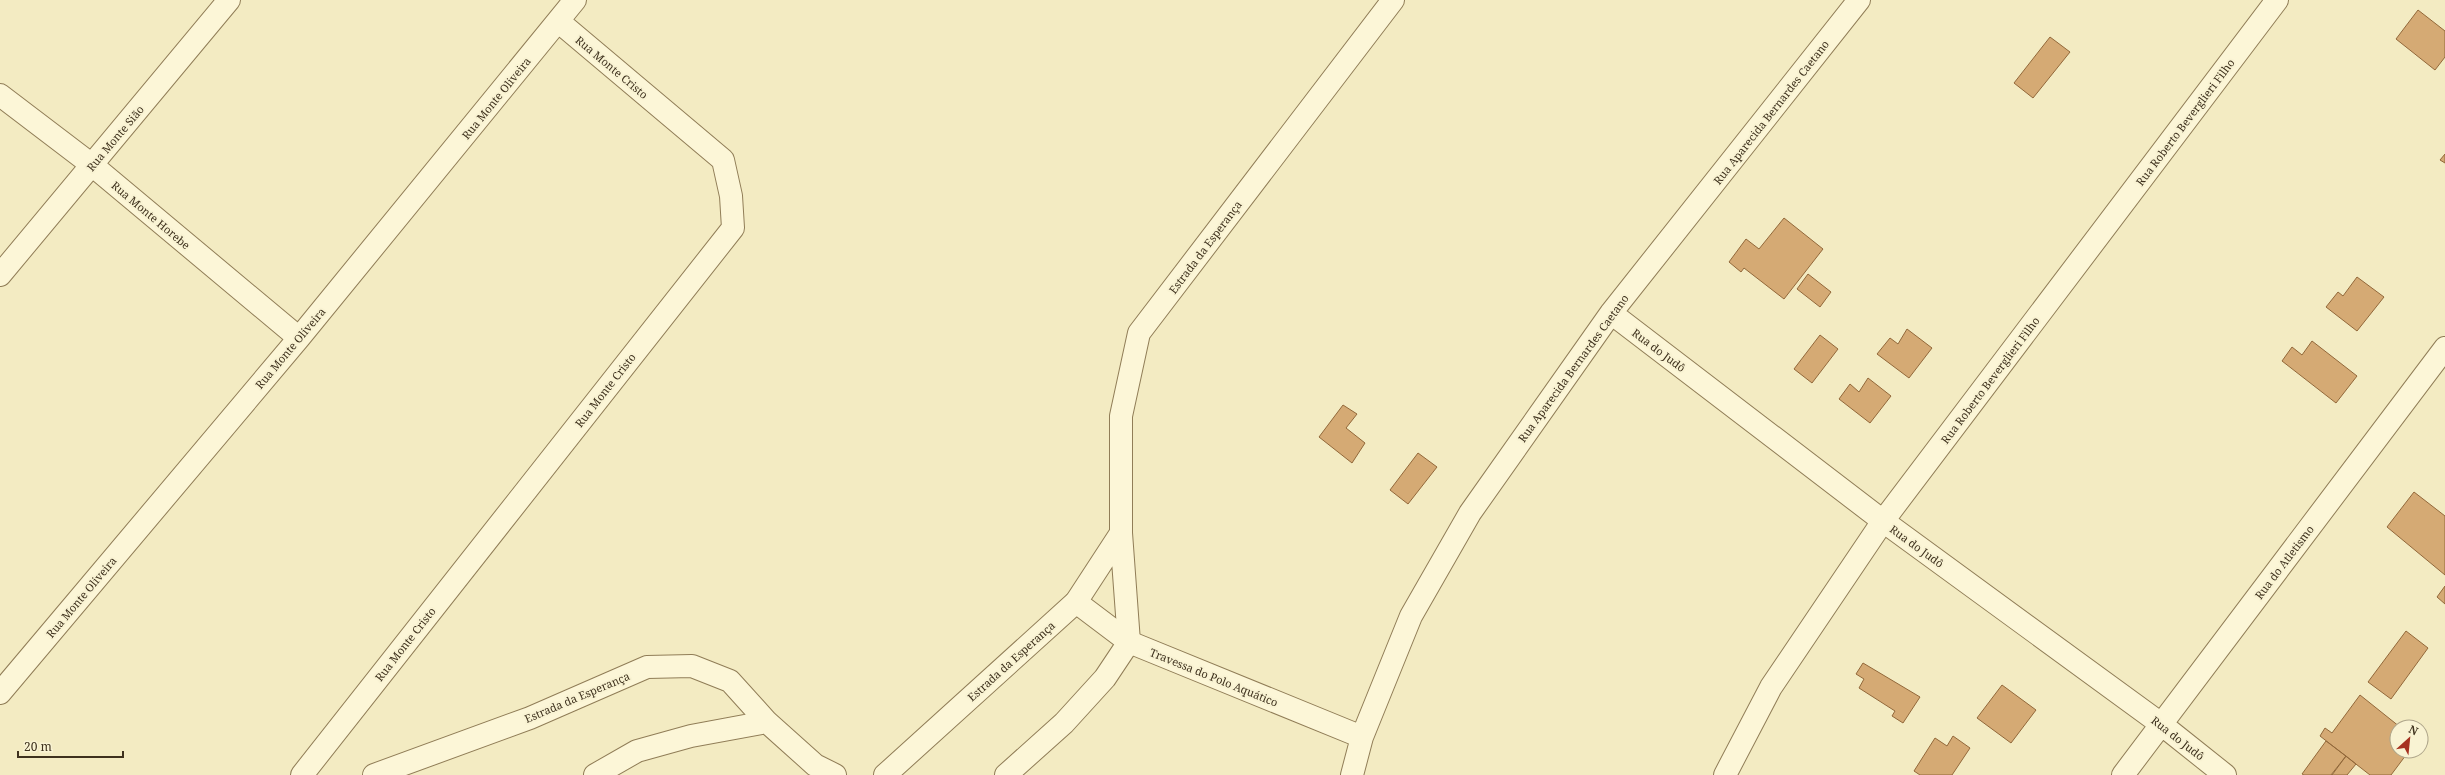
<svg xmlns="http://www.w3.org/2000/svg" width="2445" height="775" viewBox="0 0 2445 775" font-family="'Noto Serif',serif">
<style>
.building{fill:#d5aa74;stroke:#92683a}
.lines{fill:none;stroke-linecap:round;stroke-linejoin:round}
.minor-casing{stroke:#907d57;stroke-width:24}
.tertiary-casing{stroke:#907d57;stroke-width:24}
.minor{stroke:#fcf6d7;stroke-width:22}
.tertiary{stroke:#fcf6d7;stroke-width:22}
.labels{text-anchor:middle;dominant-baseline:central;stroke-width:4;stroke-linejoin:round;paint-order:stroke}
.street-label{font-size:11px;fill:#3e311d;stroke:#f9f3d3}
</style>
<rect width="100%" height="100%" fill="#f3ebc2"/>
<!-- building -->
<path class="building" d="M2418,10L2445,31V57L2435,70L2396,39Z
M2050,37L2070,52L2033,98L2014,83Z
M2445,154V163L2440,160Z
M1784,218L1823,249L1784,299L1744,268L1741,272L1729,262L1746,239L1759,249Z
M1808,274L1831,292L1820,307L1797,289Z
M2357,277L2384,297L2357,331L2326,307L2338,292L2343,296Z
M1907,329L1932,348L1909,378L1877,354L1890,338L1898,344Z
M1820,335L1838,349L1812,383L1794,369Z
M2312,341L2357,376L2336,403L2282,361L2292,347L2302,355Z
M1868,378L1891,396L1870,423L1839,399L1850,384L1859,392Z
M1343,405L1357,414L1346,428L1365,443L1352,463L1319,437Z
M1418,453L1437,467L1408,504L1390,490Z
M2414,492L2445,516V575L2387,527Z
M2445,586V604L2437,597Z
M2406,631L2428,648L2391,699L2368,682Z
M1863,663L1920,697L1903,723L1892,716L1895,711L1859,688L1864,679L1856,674Z
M2002,685L2036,710L2011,743L1977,718Z
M2360,695L2400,727H2397V751H2409L2391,775H2370L2320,736L2325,728L2332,733Z
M1953,736L1970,748L1952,775H1920L1914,771L1935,738L1947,746Z
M2326,741L2346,756L2331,775H2304L2302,774Z
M2346,756L2356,764L2347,775H2332Z"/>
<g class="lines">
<!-- minor casing -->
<g class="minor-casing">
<path id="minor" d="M0,95L92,165L299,338
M0,275L229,0
M1611,313L1883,521L2161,724L2225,775
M1076,602L1129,642L1362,737
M0,693L299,338L575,0
M302,775L733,228L731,196L723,160L558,21
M374,775L530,718L647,667L692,666L730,681L767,722L815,765L835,775
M595,775L637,751L691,736L767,722
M1352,775L1362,737L1411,616L1470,513L1611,313L1859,0
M1725,775L1771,687L1883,521L2277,0
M2123,775L2445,348"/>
</g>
<!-- tertiary casing -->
<g class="tertiary-casing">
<path id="tertiary" d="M885,775L1076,602L1121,533
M1006,775L1064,723L1105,678L1129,642L1121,533V416L1139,333L1393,0"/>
</g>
<!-- minor -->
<use href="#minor" class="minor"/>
<!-- tertiary -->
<use href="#tertiary" class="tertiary"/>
</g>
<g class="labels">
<!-- street labels -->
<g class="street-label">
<text transform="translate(612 67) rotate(40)">Rua Monte Cristo</text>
<text transform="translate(496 98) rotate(-51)">Rua Monte Oliveira</text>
<text transform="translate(1771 112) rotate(-52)">Rua Aparecida Bernardes Caetano</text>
<text transform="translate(2185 122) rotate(-53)">Rua Roberto Beverglieri Filho</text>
<text transform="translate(115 138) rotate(-50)">Rua Monte Sião</text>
<text transform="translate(151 215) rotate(40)">Rua Monte Horebe</text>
<text transform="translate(1205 247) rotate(-53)">Estrada da Esperança</text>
<text transform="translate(290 348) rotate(-50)">Rua Monte Oliveira</text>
<text transform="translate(1659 350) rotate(37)">Rua do Judô</text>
<text transform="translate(1573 368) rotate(-54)">Rua Aparecida Bernardes Caetano</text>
<text transform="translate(1990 380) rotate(-53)">Rua Roberto Beverglieri Filho</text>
<text transform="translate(605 390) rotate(-52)">Rua Monte Cristo</text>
<text transform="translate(1917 546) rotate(36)">Rua do Judô</text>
<text transform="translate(2284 562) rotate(-53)">Rua do Atletismo</text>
<text transform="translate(81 597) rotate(-50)">Rua Monte Oliveira</text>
<text transform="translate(405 644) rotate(-52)">Rua Monte Cristo</text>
<text transform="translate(1011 661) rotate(-42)">Estrada da Esperança</text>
<text transform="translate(1214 677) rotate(22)">Travessa do Polo Aquático</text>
<text transform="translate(577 697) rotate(-23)">Estrada da Esperança</text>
<text transform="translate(2178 738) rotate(38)">Rua do Judô</text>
</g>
</g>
<!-- north arrow -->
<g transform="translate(2409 739) rotate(27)"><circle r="19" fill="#f9f3d3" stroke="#aea58a"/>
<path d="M0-3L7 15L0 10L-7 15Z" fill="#a63120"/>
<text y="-6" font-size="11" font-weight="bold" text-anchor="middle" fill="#3e311d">N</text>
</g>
<!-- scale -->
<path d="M18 751v6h105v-6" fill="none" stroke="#3e311d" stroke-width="2"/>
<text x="24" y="751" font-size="12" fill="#3e311d" stroke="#f9f3d3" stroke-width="3" paint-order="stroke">20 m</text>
</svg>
